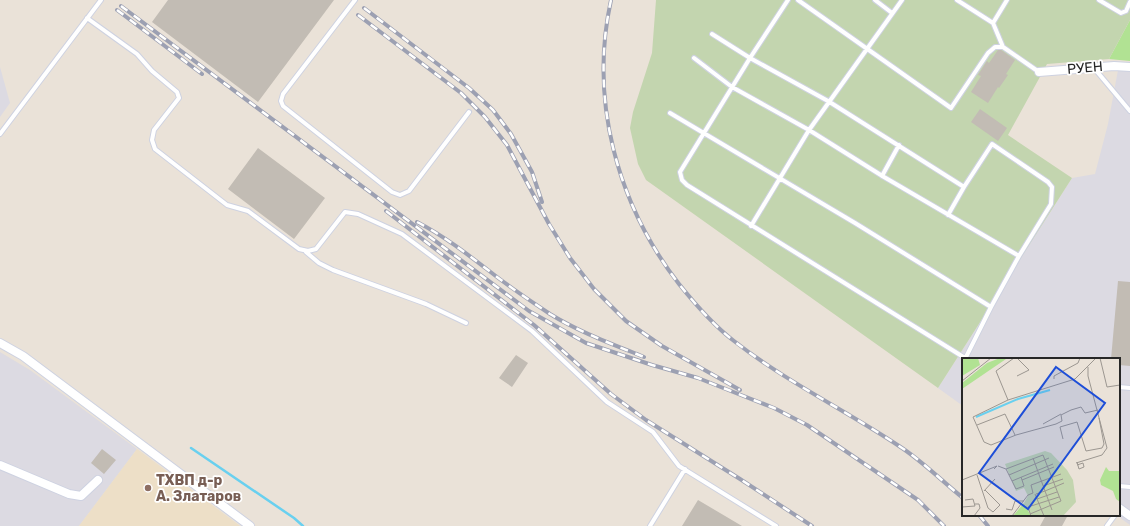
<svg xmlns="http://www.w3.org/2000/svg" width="1130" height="526" viewBox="0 0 1130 526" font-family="Rubik,sans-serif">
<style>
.industrial{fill:#dcdae2}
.education{fill:#eddfc7}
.green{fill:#b1e293}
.cemetery{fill:#c3d5af}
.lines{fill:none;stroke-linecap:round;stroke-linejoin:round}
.stream{stroke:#69d0ef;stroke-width:2.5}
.building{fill:#c2bcb4}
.lane-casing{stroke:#ced2e1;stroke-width:6}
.street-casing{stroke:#ced2e1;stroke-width:10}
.lane{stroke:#fff;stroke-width:4}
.street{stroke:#fff;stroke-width:8}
.rail-casing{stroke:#9ca0b2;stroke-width:4}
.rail{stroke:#fff;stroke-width:2.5;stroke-dasharray:8;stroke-linecap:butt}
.education-dot{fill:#8d6e63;stroke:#fff;stroke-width:1.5}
.labels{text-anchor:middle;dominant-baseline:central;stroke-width:3.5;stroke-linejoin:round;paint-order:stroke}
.street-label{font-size:14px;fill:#272727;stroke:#fff}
.education-label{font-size:14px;font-weight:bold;fill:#785e54;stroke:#fff;text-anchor:start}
.inset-river{fill:none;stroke:#69d0ef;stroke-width:2}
.inset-road{fill:none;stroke:#9c9791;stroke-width:1}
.view{fill:#1d4ed8;fill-opacity:0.15;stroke:#1d4ed8;stroke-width:2}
.inset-edge{fill:none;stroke:#272727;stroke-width:2}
</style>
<rect width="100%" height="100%" fill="#eae2d8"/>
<!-- industrial -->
<path class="industrial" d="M0,67L10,103L0,117Z
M1118,70L1130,71V525L1116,515H1119V359H963V406L938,388L1072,178L1095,174L1108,124Z
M0,352L30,370L137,449L79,526H0Z"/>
<!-- education -->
<path class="education" d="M137,449L240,526H79Z"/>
<!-- green -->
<path class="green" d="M1130,20V61L1109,59Z"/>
<!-- cemetery -->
<path class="cemetery" d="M656,0H1130V20L1109,59L1047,64L1008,135L1072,178L938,388L646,180L638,164L630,128L633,112L652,53Z"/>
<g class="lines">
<!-- stream -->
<path class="stream" d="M191,448L294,518L303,526"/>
</g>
<!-- building -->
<path class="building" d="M168,0H334L258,102L152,22Z
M998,50H1001L1015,60L1006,74L1008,75L999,88L998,87L988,103L971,92L981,76L978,75L987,61L989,63Z
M980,109L1007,128L998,141L971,122Z
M258,148L325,198L294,239L228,189Z
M1118,281L1130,282V366L1119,365V359H1111Z
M516,355L528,363L512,387L499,378Z
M102,449L116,460L104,474L91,463Z
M698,500L742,526H682Z
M1046,515H1068L1062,526H1040Z"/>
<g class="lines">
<!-- lane casing -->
<g class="lane-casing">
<path id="lane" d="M355,0L283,94L281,101L283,106L392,192L400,195L409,191L469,112
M788,0L750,58L680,172L682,180L687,185L965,358
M798,0L951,108L988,53L995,47H1003L1039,72
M875,0L892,13
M957,0L993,23
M1099,0L1121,13L1126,11L1130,2
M87,18L137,54L152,71L177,92L179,98L154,130L152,140L155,149L227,205L248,211L299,249L308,251L316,249L345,212L358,214L402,234L532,331L607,402L653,432L679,466L776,526
M712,34L750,58L828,101L964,187
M1003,47L993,23L1007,0
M694,58L732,87L809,130L884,177L1019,256
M1094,68L1130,111
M670,113L855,223L991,307
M0,134L101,0
M882,176L899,145
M948,215L964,187L992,144L1048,182L1052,187L1051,204L1019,256L991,307L965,359
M751,226L809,130L902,0
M306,252L319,263L333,270L426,304L466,323
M1119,387L1130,388
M1119,486L1130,487
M650,526L685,469
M1107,526L1115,515"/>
</g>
<!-- street casing -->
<g class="street-casing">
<path id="street" d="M1039,72L1114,66L1130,67
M0,343L23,356L250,526
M0,465L69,494L81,496L98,480
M1119,508L1130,516"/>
</g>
<!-- lane -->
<use href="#lane" class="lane"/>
<!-- street -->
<use href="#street" class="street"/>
<!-- rail casing -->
<g class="rail-casing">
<path id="rail" d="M611,0C589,100 617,204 679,284C695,304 713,325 734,341C785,381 845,410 899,446C921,460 942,481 963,498
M121,6L529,311L586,343L652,365L698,378L774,408L807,425L918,500L944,526
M364,8L469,88L493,110L511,134L532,172L542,202
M117,10L202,74
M358,15L461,93L485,117L507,145L549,224L570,258L594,289L626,321L662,346L740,390
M386,211L534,325L611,394L646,420L740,479L812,526
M417,222C446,237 471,257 497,277C514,290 532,302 550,314C579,332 612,344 644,357
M979,515L988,526"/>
</g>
<!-- rail -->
<use href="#rail" class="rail"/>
</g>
<!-- markers -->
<circle class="education-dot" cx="148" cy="488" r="4"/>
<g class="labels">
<!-- street labels -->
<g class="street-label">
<text transform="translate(1085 68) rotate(-5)">РУЕН</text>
</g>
<!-- education labels -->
<g class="education-label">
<text x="156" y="480">ТХВП д-р<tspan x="156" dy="16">А. Златаров</tspan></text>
</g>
</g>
<!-- overview -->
<g transform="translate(962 358)">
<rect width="158" height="158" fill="#eae2d8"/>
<path d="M0,0H16L18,7L0,18ZM38,0L44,1L0,31V25L25,5ZM144,109L147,113H158V144L154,141L151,133L139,127L138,122ZM62,145L69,158H51Z" fill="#b1e293"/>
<path d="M83,93L89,95L105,112L111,122L114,144L101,158H69L62,145L66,138L62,130L54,133L43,106Z" fill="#c3d5af"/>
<path class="inset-river" d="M14,59L56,41L88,32"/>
<path class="inset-road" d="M134,0L113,21L46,42L11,59L22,84L29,87L54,77L94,66L100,63L99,57L109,52L119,49L123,55L136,52M138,0L145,29L158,27M55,18L67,12L55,0M92,21V18L116,5L118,0M0,23L29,0M46,42L34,13L52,0M81,66L99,56M15,67L43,56L53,77M101,81L98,69L115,64L124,93L140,90L142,86L137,60M71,100L83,133L102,125M115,104L117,111L122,109L121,105L115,107M114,105L140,97L145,90L126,18V9M36,108L44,111L54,131L62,128L59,119M44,111L81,97L99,143L68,156M15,117L26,150L31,154L38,147L23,132M47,117L87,100M0,122L35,108L32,111M60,122L92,109M50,123L91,106M81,128L101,121M22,133L33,121M73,136L82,158M74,136L83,133L90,152M75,141L95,134M0,149L13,148L11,141L3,142M44,151L50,152L53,143H62M12,158L18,150L17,146H13M50,158L66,137L71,135L69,127L99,116M69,158L66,149L97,139"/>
<path class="view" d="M94,9L143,45L66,151L17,115Z"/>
<rect width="158" height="158" class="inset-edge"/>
</g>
</svg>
